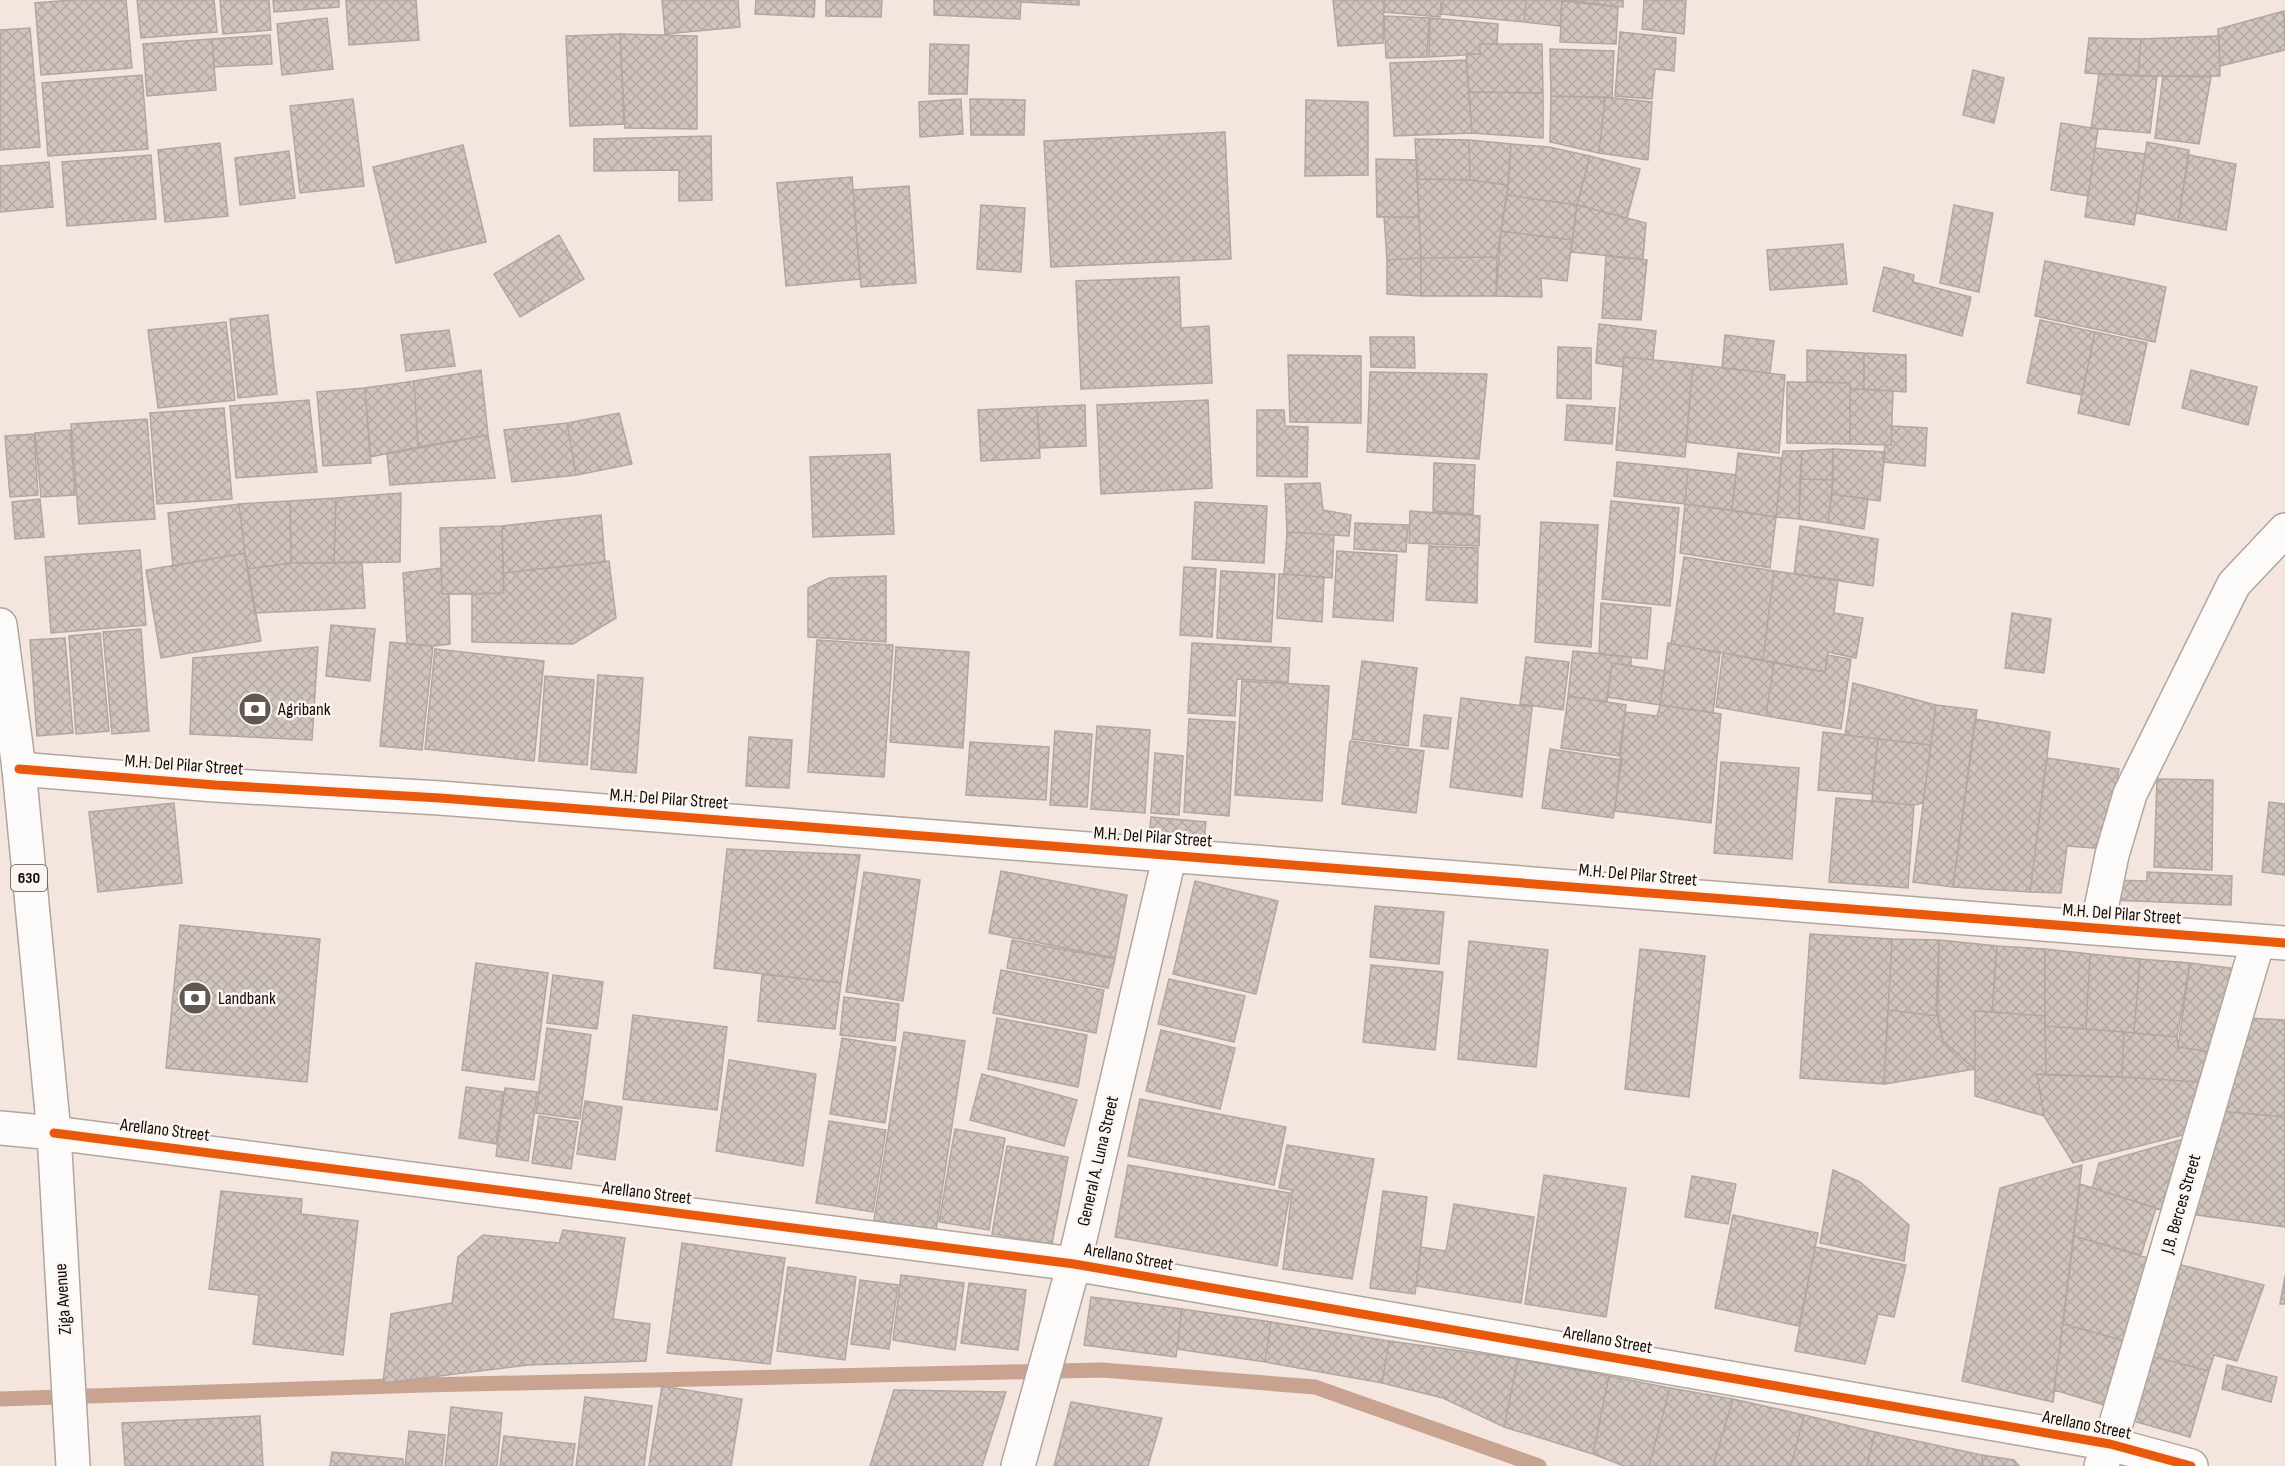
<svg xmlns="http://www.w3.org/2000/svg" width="2285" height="1466" viewBox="0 0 2285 1466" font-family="'Sofia Sans Condensed',sans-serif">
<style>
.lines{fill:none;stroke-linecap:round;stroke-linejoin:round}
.stream{stroke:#c7a390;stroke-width:15}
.building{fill:url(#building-cross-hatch);stroke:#b1a6a0;stroke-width:1.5}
.minor-casing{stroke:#b0a59f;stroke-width:36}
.major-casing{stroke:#b0a59f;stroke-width:36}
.minor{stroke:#fdfbfa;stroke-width:33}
.major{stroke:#fdfbfa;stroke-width:33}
.cycleway-casing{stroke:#fbf5f1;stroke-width:13}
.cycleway{stroke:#e8590c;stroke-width:9}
.labels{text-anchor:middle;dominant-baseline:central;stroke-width:5;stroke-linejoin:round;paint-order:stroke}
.shield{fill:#fbf5f1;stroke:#59504c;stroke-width:1.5}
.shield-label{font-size:16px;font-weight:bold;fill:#140a05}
.poi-label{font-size:18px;fill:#140a05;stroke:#fbf5f1;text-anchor:start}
.street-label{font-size:18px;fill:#140a05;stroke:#fbf5f1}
</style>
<defs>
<pattern id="building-cross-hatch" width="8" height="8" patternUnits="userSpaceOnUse" patternTransform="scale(1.5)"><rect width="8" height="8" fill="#d0c4be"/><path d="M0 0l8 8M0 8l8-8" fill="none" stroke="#b2a7a2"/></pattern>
</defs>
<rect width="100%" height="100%" fill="#f4e6df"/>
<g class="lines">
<!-- stream -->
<path class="stream" d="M0,1399L424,1385L1102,1370L1315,1387L1539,1466"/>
</g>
<!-- building -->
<path class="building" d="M73,0H126L132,68L41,75L35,3Z
M137,0H214L217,32L141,38Z
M220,0H269L271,30L223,34Z
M273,0H339V7L274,12Z
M346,0H416L419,40L349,45Z
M662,0H738L740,27L665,34Z
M756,0H815L814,17L755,14Z
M826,0H882L881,17L826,16Z
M934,0H1021L1020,19L934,15Z
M1021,0H1079V5L1021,2Z
M1333,0H1384L1383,43L1338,46Z
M1385,0H1441L1440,17L1384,12Z
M1443,0H1526L1524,22L1441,14Z
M1526,0H1562L1560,26L1524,22Z
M1562,0H1623V7Z
M1644,0H1686L1684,34L1642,29Z
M1562,1L1618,7L1616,44L1560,42Z
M2284,11L2285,50L2220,66L2218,29Z
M1384,16L1429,18L1427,57L1386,58Z
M327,18L333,69L282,75L277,24Z
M1430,18L1498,24L1497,44H1480V54L1429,57Z
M30,28L40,147L0,150V30Z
M1620,32L1676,38L1674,71L1655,69L1652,99L1615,96Z
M620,34L624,124L570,126L566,36Z
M620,34L697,36V129L625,128Z
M270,35L272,64L214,67L212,39Z
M2219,36L2220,76H2138L2141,39Z
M2089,38L2141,39L2138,76L2085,73Z
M212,39L216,90L147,96L143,44Z
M930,44L969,45L967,94H929Z
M1480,44H1542L1543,93L1469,92L1466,54H1480Z
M1550,49L1614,51L1612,98L1551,96Z
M1466,60L1472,133L1394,136L1390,63Z
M1973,70L2004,78L1994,123L1963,115Z
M2099,74L2157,76L2150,133L2091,128Z
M142,75L148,149L48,156L42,83Z
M2163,76L2211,77L2199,144L2155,138Z
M1469,92L1543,93V138L1472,133Z
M1551,96L1605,97L1599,153L1550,142Z
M1605,97L1652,102L1648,160L1599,153Z
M353,99L364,186L300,193L290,106Z
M961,99L963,134L920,137L919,102Z
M970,99L1025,100L1024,135H971Z
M1306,100L1368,102V175L1305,176Z
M2061,123L2098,129L2088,196L2051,190Z
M1225,132L1231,259L1051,267L1044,141Z
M711,136L712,200L679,201V170L594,171V139Z
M1415,139L1469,140L1470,180L1417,179Z
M1469,140L1511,144L1508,185L1470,180Z
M2147,142L2189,150L2178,221L2136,213Z
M220,143L228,216L165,222L158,150Z
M1511,144L1549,147L1590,156L1577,205L1507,195Z
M463,145L486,242L396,263L373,167Z
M2095,148L2145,154L2134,225L2085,217Z
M289,151L295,198L240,205L235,158Z
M151,155L156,219L67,226L62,162Z
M2189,155L2236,164L2226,230L2178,221Z
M1590,156L1640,169L1627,218L1577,205Z
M1376,159L1417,160L1419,217H1377Z
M49,162L53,207L0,212V166Z
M852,177L860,279L786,286L777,183Z
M1417,179L1470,180L1508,185L1497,257L1421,258Z
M909,186L916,283L861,287L853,190Z
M1507,195L1577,205L1572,240L1501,231Z
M981,205L1025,208L1021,272L977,269Z
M1577,205L1646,223L1643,259L1571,252Z
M1954,205L1993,213L1979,292L1940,283Z
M1384,217H1419L1421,258L1387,260Z
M1501,231L1572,240L1567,281L1541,278L1542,297L1496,296Z
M559,235L584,279L520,317L494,274Z
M1843,244L1847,284L1770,290L1767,250Z
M1606,256L1647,260L1641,320L1602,318Z
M1497,257L1496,296H1421V258Z
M1421,258V296L1387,294V260Z
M2045,261L2166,287L2155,342L2035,316Z
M1884,267L1914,275L1913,282L1971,297L1962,336L1873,311Z
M1179,277L1181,328L1209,326L1212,383L1081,389L1076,281Z
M268,315L277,394L238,398L230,319Z
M2040,320L2095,332L2082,395L2027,383Z
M226,322L235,400L158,408L148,330Z
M1599,324L1656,331L1653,360L1624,357L1623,367L1596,363Z
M449,330L455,366L406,371L401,335Z
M2095,332L2147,343L2129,425L2078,413Z
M1725,335L1774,341L1770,373L1722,368Z
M1370,337H1414L1415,368L1371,367Z
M1558,347L1591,348V399L1557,398Z
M1807,350L1864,353V389H1850V383L1807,382Z
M1864,353L1906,355V392L1864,389Z
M1288,355L1361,356V423L1290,422Z
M1624,357L1693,364L1685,457L1616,450Z
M1693,364L1785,375L1779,453L1686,442Z
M481,370L488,435L418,447L414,381Z
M2191,370L2257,387L2248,425L2182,408Z
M1370,372L1487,374L1479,459L1367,452Z
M414,381L418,447L370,457L365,388Z
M1787,382L1850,383V444L1787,443Z
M365,388L371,463L323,466L317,392Z
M1850,389L1893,391L1891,445L1850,444Z
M309,400L317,472L236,478L230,406Z
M1208,400L1212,488L1101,494L1097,405Z
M1085,405L1086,446L1040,448L1037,407Z
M1567,405L1615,408L1612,444L1565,440Z
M1037,407L1040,458L981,461L978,410Z
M224,408L232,499L157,504L150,413Z
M1257,410H1284L1285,426L1308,427L1307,477L1257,476Z
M619,413L632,464L576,475L567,423Z
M147,419L155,519L79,524L71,424Z
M567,423L576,475L512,482L504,430Z
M1892,426L1927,428L1925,466L1883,462L1885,445H1891Z
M70,430L75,495L41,497L35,433Z
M34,434L38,495L10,497L5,436Z
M488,435L495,478L390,485L387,454Z
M1833,449V480L1800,479L1802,451Z
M1833,449L1885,452L1880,501L1832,494Z
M1783,451H1802L1799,519L1776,517Z
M1738,453L1782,458L1776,517L1732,510Z
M890,454L894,534L813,537L810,457Z
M1617,462L1688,469L1685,504L1614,496Z
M1434,463L1475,465L1473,514L1433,511Z
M1688,469L1736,475L1732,510L1685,504Z
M1800,479L1833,480L1828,523L1799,519Z
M1320,483L1323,510L1351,515L1349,536L1287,532L1285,484Z
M401,493L400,562L334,563L336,498Z
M1832,494L1868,499L1864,529L1828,523Z
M336,498L334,563H291L290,501Z
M40,499L44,537L15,539L12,502Z
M290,501L291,563L247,569L239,504Z
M1611,501L1679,508L1670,606L1602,599Z
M1195,502L1267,506L1264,563L1192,559Z
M239,504L245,553L173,566L168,513Z
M1685,504L1776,517L1770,568L1680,553Z
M1410,511L1480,516L1479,546L1409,543Z
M601,515L605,562L503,573L502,526Z
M1541,522L1598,525L1591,647L1535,642Z
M1355,523L1408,525L1406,552L1354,549Z
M502,526L504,593L442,594L440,528Z
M1800,526L1878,539L1873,586L1794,574Z
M1287,532L1334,535L1332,578L1284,574Z
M1429,546L1478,548L1477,603L1426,600Z
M140,550L146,625L51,633L45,557Z
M1337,551L1397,555L1393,621L1333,617Z
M245,553L261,641L161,658L146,570Z
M1684,557L1774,571L1763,660L1671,644Z
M609,561L616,618L573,644L472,642V594L504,593L503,573Z
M362,562L365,608L255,613L247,569L291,563Z
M1184,567L1216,569L1212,637L1180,635Z
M441,568L442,594H449L450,644L433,646L407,644L403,573Z
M1221,571L1275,574L1271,642L1217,638Z
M1774,571L1838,580L1834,613L1863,618L1856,658L1828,652L1825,672L1763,660Z
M1279,574L1324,577L1322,622L1277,618Z
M886,576V642L808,637V588L829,578Z
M1601,603L1651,608L1647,659L1599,654Z
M2012,613L2051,619L2044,673L2005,668Z
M331,625L375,629L370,681L326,676Z
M141,629L149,731L112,734L103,632Z
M100,633L109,731L76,734L69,636Z
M65,638L73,733L37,736L30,640Z
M817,640L893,645L884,777L808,772Z
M390,642L433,646L422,750L380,746Z
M1192,643L1290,648L1288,682L1237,679L1235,716L1188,713Z
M1668,643L1720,653L1713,713L1660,705Z
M318,647L312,740L190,734L193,658Z
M896,647L969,652L963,748L890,742Z
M435,649L544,661L534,761L425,749Z
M1573,651L1631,657V666L1612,663L1607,702L1568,696Z
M1723,653L1774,663L1766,716L1716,707Z
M1827,655L1851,659L1841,729L1766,716L1774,663L1825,672Z
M1526,657L1569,662L1563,710L1520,704Z
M1362,661L1417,668L1408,746L1352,739Z
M1612,663L1665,671L1660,705L1607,697Z
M598,675L643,678L636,773L591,769Z
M545,676L594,680L587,765L539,761Z
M1242,681L1329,686L1322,801L1235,795Z
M1853,683L1936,705L1931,745L1845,735Z
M1568,696L1626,705L1619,756L1561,748Z
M1461,698L1532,707L1522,797L1450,787Z
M1660,705L1721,714L1711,823L1615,811L1625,712L1657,716Z
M1936,705L1977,710L1953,887L1913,882Z
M1424,715L1451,718L1448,749L1421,746Z
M1189,719L1235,722L1229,816L1184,812Z
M1975,719L2050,732L2030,892L1953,887Z
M1097,726L1150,730L1145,813L1091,809Z
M1055,731L1092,734L1087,807L1050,805Z
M1823,732L1878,739L1872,794L1818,790Z
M749,737L792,740L789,788L746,786Z
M1878,739L1931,745L1923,803L1914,805L1872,801Z
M1350,741L1424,751L1416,813L1342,804Z
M970,742L1049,747L1046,800L966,795Z
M1550,749L1622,760L1613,818L1542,808Z
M1155,753L1183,756L1179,815L1151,813Z
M2047,758L2119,769L2107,849L2067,846L2061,893L2030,892Z
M1721,762L1799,768L1792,859L1714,853Z
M2157,779L2213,780L2212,870L2154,867Z
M1836,798L1914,805L1908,888L1829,882Z
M2269,802L2285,804V875L2262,872Z
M174,803L182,883L98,892L89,812Z
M1151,817L1206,822L1204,841L1149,837Z
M727,849L860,855L841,983L714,968Z
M1001,871L1127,895L1115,958L989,933Z
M864,872L920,880L903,1001L846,992Z
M2147,872L2232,876L2231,905L2111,900V880L2147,881Z
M1195,881L1278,901L1256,994L1173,974Z
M1375,906L1444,912L1439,964L1370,957Z
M180,925L320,939L307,1082L166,1068Z
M1810,934L1892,939L1884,1084L1800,1078Z
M1892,939L1939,940L1938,1016L1888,1010Z
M1012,940L1115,959L1108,988L1007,968Z
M1939,940L1997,946L1992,1012L1975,1011V1069L1943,1041L1936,1010Z
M1469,941L1548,950L1536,1067L1458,1059Z
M1997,946L2045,949V1016L1992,1012Z
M1640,949L1705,956L1689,1097L1625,1089Z
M2045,949L2090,954L2086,1029L2045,1026Z
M2090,954L2140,959L2134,1033L2086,1029Z
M2140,959L2190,963L2177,1037L2134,1033Z
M476,963L548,973L534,1080L462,1070Z
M2190,963L2237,969L2211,1052L2178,1047Z
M1371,965L1443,972L1435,1050L1363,1042Z
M1001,970L1104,990L1096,1033L993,1013Z
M762,974L841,983L835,1029L758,1021Z
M553,975L603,982L597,1029L547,1023Z
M1169,979L1245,996L1234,1042L1158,1024Z
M844,997L899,1004L895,1041L840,1035Z
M1888,1010L1938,1016L1943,1041L1975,1069L1884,1084Z
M1975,1011L2045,1016L2046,1075L2037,1074L2044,1116L1975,1096Z
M633,1015L727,1027L717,1110L623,1099Z
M997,1018L1087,1035L1078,1087L988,1069Z
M2246,1018L2285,1020V1117L2219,1111Z
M2045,1026L2124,1032L2122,1077L2046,1075Z
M547,1028L591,1035L580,1119L536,1113Z
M1161,1030L1235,1048L1220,1109L1146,1091Z
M904,1032L965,1041L936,1230L874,1220Z
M2124,1032L2177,1037L2178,1047L2211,1052L2200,1082L2122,1077Z
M842,1038L896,1047L885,1123L830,1114Z
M729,1060L816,1074L803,1166L716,1151Z
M982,1074L1077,1100L1064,1146L970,1120Z
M2037,1074L2122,1077L2200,1082L2187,1134L2073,1163L2044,1116Z
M466,1087L503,1092L496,1144L459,1138Z
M505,1088L537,1092L528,1161L496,1156Z
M1140,1099L1286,1127L1274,1185L1128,1156Z
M585,1101L622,1107L615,1160L577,1154Z
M2219,1111L2285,1117V1227L2190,1214Z
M539,1116L578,1122L571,1169L532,1163Z
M829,1121L886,1130L873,1212L816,1203Z
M955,1129L1005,1138L989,1230L939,1222Z
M2187,1138L2165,1211L2092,1188L2099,1163Z
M1287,1145L1374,1159L1352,1279L1283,1269L1292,1190L1279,1188Z
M1007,1146L1068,1157L1052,1244L992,1234Z
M1128,1165L1290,1193L1277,1266L1115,1237Z
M2082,1165L2053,1402L1962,1381L2000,1188Z
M1833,1170L1860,1182L1909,1225L1904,1261L1820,1243Z
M1544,1175L1626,1188L1606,1317L1525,1304Z
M1692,1176L1736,1184L1728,1224L1685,1217Z
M2080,1184L2156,1208L2141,1255L2074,1236Z
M221,1191L302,1199L301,1214L358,1221L343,1355L253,1344L259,1295L209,1289Z
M1383,1191L1427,1197L1415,1294L1370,1288Z
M1454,1204L1534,1217L1521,1303L1416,1286L1421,1247L1446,1251Z
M1733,1215L1818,1233L1799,1326L1715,1308Z
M563,1230L625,1238L613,1319L650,1324L646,1361L528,1365L383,1383L391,1314L452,1303L458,1257L483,1235L559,1243Z
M2074,1236L2148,1258L2125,1341L2063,1324Z
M682,1243L785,1258L770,1364L667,1353Z
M1815,1247L1906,1265L1894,1317L1878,1314L1865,1364L1795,1351Z
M2177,1264L2264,1285L2237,1361L2214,1355L2209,1371L2151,1356Z
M788,1267L856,1277L845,1360L777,1351Z
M901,1275L964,1283L955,1350L893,1340Z
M2285,1276V1304H2280Z
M860,1280L898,1285L889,1349L851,1344Z
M969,1283L1026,1290L1018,1350L961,1343Z
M1091,1297L1182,1309L1176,1357L1084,1345Z
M1182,1309L1271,1322L1265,1362L1177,1349Z
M1271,1322L1389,1341L1382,1383L1265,1362Z
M2063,1324L2125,1341L2108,1406L2054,1390Z
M1389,1341L1518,1359L1504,1427L1443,1398L1382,1383Z
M2151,1356L2209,1371L2190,1437L2133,1421Z
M1518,1359L1609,1376L1593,1454L1504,1427Z
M2227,1365L2277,1377L2271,1402L2222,1389Z
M1609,1376L1670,1388L1649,1466H1624L1593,1454Z
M662,1386L742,1399L731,1466H649Z
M1670,1388L1733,1399L1713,1466H1649Z
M894,1390L1006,1392L982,1466H870Z
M585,1397L652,1406L644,1466H576Z
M1733,1399L1804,1415L1791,1466H1713Z
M1071,1402L1162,1418L1148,1466H1054Z
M451,1407L502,1413L497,1466H445Z
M1804,1415L1875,1432L1867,1466H1791Z
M260,1416L263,1466H125L122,1423Z
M409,1431L445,1435L442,1466H405Z
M1875,1432L1982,1455L1983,1466H1867Z
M504,1436L575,1444L572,1466H500Z
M332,1452L403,1459V1466H330Z
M1982,1455L2014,1460L2019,1466H1983Z"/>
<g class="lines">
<!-- minor casing -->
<g class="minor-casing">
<path id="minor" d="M19,769L215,785L440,798L2285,943
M2097,928L2112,855L2130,794L2234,584L2285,530
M54,1133L1074,1264L2110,1444L2191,1466
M1018,1466L1074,1264L1170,854
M2101,1466L2110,1444L2258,941"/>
</g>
<!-- major casing -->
<g class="major-casing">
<path id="major" d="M0,625L19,769L54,1133L73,1466
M0,1128L54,1133"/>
</g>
<!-- minor -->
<use href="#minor" class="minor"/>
<!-- major -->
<use href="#major" class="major"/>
<!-- cycleway casing -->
<g class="cycleway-casing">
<path id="cycleway" d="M19,769L215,785L440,798L2285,943
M54,1133L1074,1264L2110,1444L2191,1466"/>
</g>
<!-- cycleway -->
<use href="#cycleway" class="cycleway"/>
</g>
<!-- icons -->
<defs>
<g id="bank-disc" transform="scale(1.725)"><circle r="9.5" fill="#625751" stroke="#fbf5f1"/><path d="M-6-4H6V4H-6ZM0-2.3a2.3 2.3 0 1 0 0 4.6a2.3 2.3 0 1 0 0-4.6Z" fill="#fff"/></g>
</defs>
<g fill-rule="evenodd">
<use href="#bank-disc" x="255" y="709"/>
<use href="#bank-disc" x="195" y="998"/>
</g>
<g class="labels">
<!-- shield labels -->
<rect class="shield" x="11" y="865" width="36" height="26" rx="4.5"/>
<g class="shield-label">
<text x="29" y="878">630</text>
</g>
<!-- poi labels -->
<g class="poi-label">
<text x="278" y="709">Agribank</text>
<text x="218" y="998">Landbank</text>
</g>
<!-- street labels -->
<g class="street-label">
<text transform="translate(184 765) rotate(4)">M.H. Del Pilar Street</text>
<text transform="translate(669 799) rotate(4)">M.H. Del Pilar Street</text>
<text transform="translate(1153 837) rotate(4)">M.H. Del Pilar Street</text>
<text transform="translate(1638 875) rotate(5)">M.H. Del Pilar Street</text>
<text transform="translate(2122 914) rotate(4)">M.H. Del Pilar Street</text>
<text transform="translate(165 1130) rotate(7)">Arellano Street</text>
<text transform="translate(1098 1161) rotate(-77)">General A. Luna Street</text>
<text transform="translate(647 1193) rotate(7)">Arellano Street</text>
<text transform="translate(2181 1204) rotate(-74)">J.B. Berces Street</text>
<text transform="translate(1129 1257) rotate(10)">Arellano Street</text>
<text transform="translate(63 1299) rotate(-94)">Ziga Avenue</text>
<text transform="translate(1608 1340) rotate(10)">Arellano Street</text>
<text transform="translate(2087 1425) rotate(11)">Arellano Street</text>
</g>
</g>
</svg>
